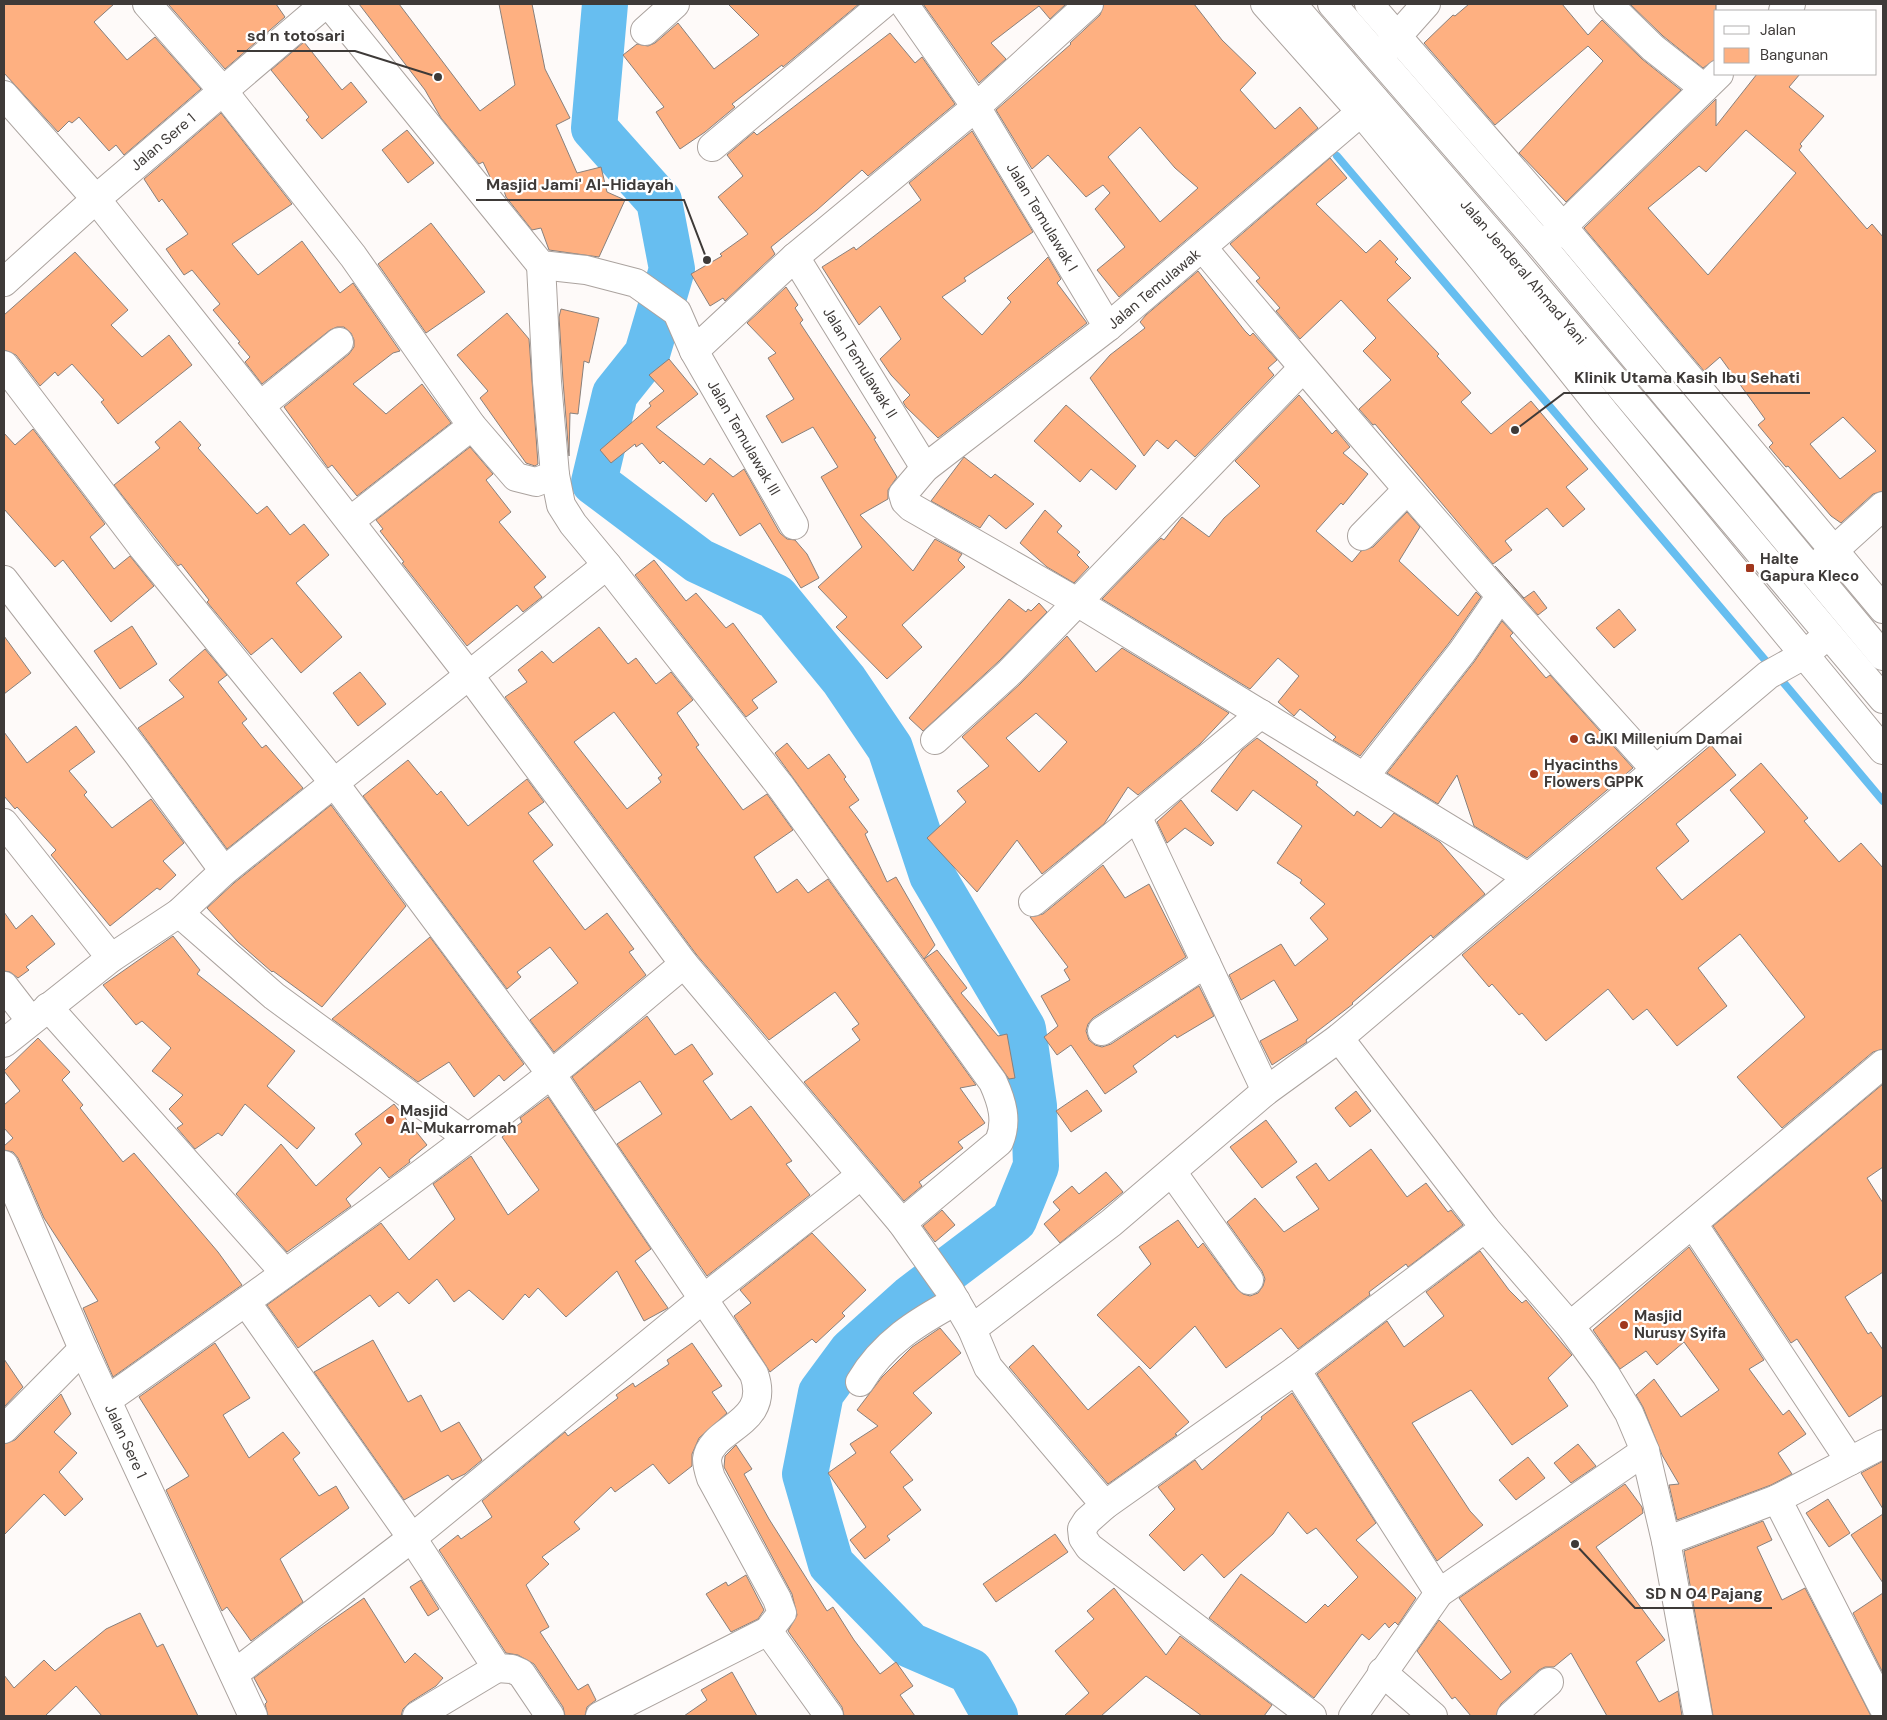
<svg xmlns="http://www.w3.org/2000/svg" width="1887" height="1720" viewBox="0 0 1887 1720" font-family="'DM Sans',sans-serif">
<style>
.lines{fill:none;stroke-linecap:round;stroke-linejoin:round}
.stream{stroke:#67bef0;stroke-width:8}
.river{stroke:#67bef0;stroke-width:46}
.building{fill:#feb081;stroke:#88807c;fill-rule:evenodd}
.minor-casing{stroke:#aba39f;stroke-width:30}
.highway-casing{stroke:#aba39f;stroke-width:30}
.minor{stroke:#fff;stroke-width:28}
.highway{stroke:#fff;stroke-width:28}
.poi-dot{fill:#a0371d;stroke:#fff;stroke-width:2}
.labels{text-anchor:middle;dominant-baseline:central;stroke-width:4.5;stroke-linejoin:round;paint-order:stroke}
.street-label{font-size:15px;fill:#3e3a38;stroke:#fff}
.poi-label{font-size:15px;font-weight:bold;fill:#3e3a38;stroke:#fff;text-anchor:start}
.leader{fill:none;stroke:#3e3a38;stroke-width:2}
.callout-dot{fill:#3e3a38;stroke:#fff;stroke-width:2}
.callout-label{font-size:16px;text-anchor:middle;font-weight:bold;fill:#3e3a38;stroke:#fff;stroke-width:4.5;stroke-linejoin:round;paint-order:stroke}
</style>
<rect width="100%" height="100%" fill="#fefaf9"/>
<g class="lines">
<!-- stream -->
<path class="stream" d="M1337,156L1771,667
M1778,676L1883,801"/>
<!-- river -->
<path class="river" d="M605,4L594,128L659,201L672,269L647,354L615,394L594,482L699,561L776,597L844,680L890,748L932,875L1023,1029L1034,1106L1036,1166L1014,1220L911,1298L852,1351L821,1393L805,1474L831,1564L910,1645L970,1671L995,1716"/>
</g>
<!-- building -->
<path class="building" d="M4,4H114L94,22L127,60L155,37L201,89L124,155L116,145L109,151L79,117L72,123L69,121L58,132L4,73Z
M168,4H276L285,17L225,69Z
M359,4H399L480,111L515,85L499,4H532L545,69L570,118L556,125L577,173L601,167L607,192L625,200L599,257L549,250L541,228L532,230L506,197L502,185L497,187L490,177L483,162L479,164L441,118L425,90Z
M728,4H859L783,67L782,65L732,104L735,107L705,132L680,149L656,112L664,107L623,55L637,44L648,46L655,43L678,23L714,69L759,35Z
M923,4H1066L1050,19L1039,6L991,43L1006,59L979,83Z
M1104,4H1194L1222,40L1256,73L1240,90L1275,129L1300,107L1318,128L1119,297L1097,270L1125,247L1095,209L1110,193L1103,185L1086,197L1048,155L1032,169L996,110L1071,44L1070,43L1100,15ZM1140,127L1175,168L1198,188L1160,222L1108,157Z
M1469,4H1562L1588,35L1602,20L1642,59L1681,90L1566,202L1519,153L1603,61L1588,46L1495,125L1424,43L1453,15L1455,16Z
M1630,4H1716V59L1703,68L1663,36Z
M890,33L915,63L922,57L955,104L868,176L862,170L817,210L771,247L775,254L725,301L723,298L710,306L691,274L722,256L720,254L748,234L718,197L743,176L727,155L754,132L757,135Z
M304,42L342,90L351,82L367,102L322,139L306,120L309,117L271,70Z
M1757,74H1800L1789,87L1824,116L1800,144L1802,146L1799,150L1867,229L1872,224L1883,237V491L1873,494L1841,523L1831,516L1788,466L1786,467L1769,447L1773,443L1758,425L1765,419L1720,357L1704,371L1584,228L1716,99V126ZM1746,130L1796,173L1708,275L1648,208L1699,166L1706,172ZM1843,417L1876,451L1840,479L1810,444Z
M221,113L292,204L232,244L258,275L302,241L340,293L353,283L400,351L393,353L353,384L386,414L422,384L451,423L357,496L332,465L328,468L284,407L349,354L354,347V340L351,333L344,327H337L330,330L262,384L245,362L250,357L238,343L240,342L213,310L220,304L192,270L184,275L166,249L188,234L162,199L159,202L144,179Z
M407,130L434,163L408,183L382,150Z
M972,131L1033,232L964,278L966,281L942,297L982,335L1011,302L1007,298L1048,257L1061,279L1057,283L1087,323L938,438L906,407L903,402L910,395L891,375L880,359L901,339L880,306L859,325L822,267L854,247L856,250L921,200L909,183Z
M1330,158L1347,178L1316,204L1366,253L1380,240L1398,259L1395,262L1411,278L1387,300L1439,354L1437,356L1471,393L1461,402L1491,434L1531,401L1588,469L1566,487L1585,509L1563,527L1547,508L1505,541L1512,550L1493,564L1375,424L1373,425L1359,409L1391,380L1363,351L1376,338L1341,300L1300,339L1276,311L1280,308L1256,281L1260,278L1230,244Z
M431,223L485,292L426,333L378,264Z
M75,252L128,310L111,325L142,357L169,335L192,365L118,424L101,402L104,400L72,364L58,376L55,372L40,386L16,355L4,350V315Z
M1198,271L1245,331L1250,336L1253,333L1277,360L1268,368L1274,375L1195,457L1176,440L1168,449L1157,440L1144,456L1090,378L1110,355L1145,328L1140,322L1146,315Z
M786,287L798,305L795,308L803,320L800,323L876,438L874,439L897,477L888,490V499L860,515L913,571L935,539L962,554L958,560L965,567L902,625L922,647L887,679L836,627L847,617L818,587L862,547L821,477L838,467L813,427L782,443L766,416L794,399L768,358L776,353L747,323Z
M561,309L599,318L589,363L584,361L578,414L570,413L569,456L563,381L559,317Z
M507,313L529,339L538,464L535,466L526,463L480,398L488,391L457,355Z
M669,359L698,394L656,427L704,465L710,458L733,477L744,469L780,533L787,539L795,540L807,554L819,578L801,588L760,523L740,536L713,493L706,502L663,461L660,464L642,443L636,447L635,444L611,463L600,450L651,406L649,403L664,391L649,375Z
M1299,395L1332,434L1336,430L1350,447L1343,453L1368,474L1343,505L1341,503L1316,531L1352,562L1361,551L1373,547L1407,512L1420,527L1399,561L1458,616L1476,592L1481,597L1449,643L1360,756L1333,740L1336,737L1300,709L1294,716L1278,702L1299,676L1278,658L1250,689L1102,599L1161,538L1164,540L1182,517L1209,537L1224,518L1260,486L1235,461Z
M1066,405L1136,466L1116,490L1091,469L1080,482L1034,441Z
M180,421L201,445L198,448L257,514L267,506L290,535L304,524L329,555L296,583L342,637L301,673L272,638L251,655L207,602L209,600L181,564L178,566L114,485L160,448L155,442Z
M33,429L105,524L90,537L114,569L130,556L154,586L111,622L63,560L55,567L4,509V433L15,445Z
M470,447L493,474L486,480L511,512L499,522L546,577L534,587L542,597L523,612L517,605L467,646L402,563L404,562L380,531L383,529L376,520Z
M964,457L991,478L995,474L1034,504L1006,529L989,515L980,528L931,501Z
M1045,510L1062,526L1057,532L1080,552L1077,555L1089,567L1074,583L1047,567L1020,543Z
M654,560L686,601L696,593L726,628L733,623L777,682L752,700L758,708L746,717L635,575Z
M1495,566L1524,598L1534,591L1547,608L1538,615Z
M1009,599L1026,612L1028,609L1031,611L1039,603L1047,612L999,661L923,731L909,718Z
M1619,609L1636,630L1614,648L1596,628Z
M1502,621L1513,633L1510,636L1546,678L1550,675L1633,768L1527,858L1474,826L1457,775L1438,804L1387,773L1474,662Z
M132,626L157,664L120,689L94,651Z
M599,627L628,664L636,658L656,684L671,672L693,700L677,713L699,745L696,747L743,810L767,794L793,830L754,857L777,893L797,879L808,893L828,879L976,1085L960,1088L985,1123L958,1142L963,1148L922,1180L919,1182L922,1186L904,1201L804,1082L860,1040L852,1029L859,1024L835,992L769,1040L696,954L505,697L527,682L518,670L542,651L553,663ZM614,712L662,775L658,778L661,782L627,809L574,742Z
M4,636L31,673L4,694Z
M1067,636L1096,672L1122,648L1229,713L1200,744L1138,795L1128,787L1104,824L1042,874L1017,840L977,892L927,838L966,802L957,791L989,766L962,737L1020,684ZM1036,713L1067,742L1039,772L1006,738Z
M205,649L227,675L218,682L247,719L242,723L262,748L266,745L303,788L227,849L138,728L184,697L169,680Z
M360,672L386,704L358,726L333,693Z
M76,726L95,752L69,771L87,792L84,795L112,828L151,799L184,843L163,861L176,875L160,890L157,888L110,926L51,855L56,850L17,807L15,809L4,796V732L27,763Z
M1257,738L1318,782L1316,785L1354,816L1357,811L1381,828L1394,813L1440,842L1485,894L1433,938L1431,935L1352,1003L1353,1004L1306,1040L1307,1042L1272,1065L1260,1041L1298,1020L1274,980L1241,1000L1229,975L1281,944L1295,966L1328,939L1310,918L1325,904L1300,883L1302,880L1277,863L1302,826L1253,790L1237,811L1211,791L1242,750Z
M787,743L808,769L829,754L846,777L844,779L859,800L849,807L868,832L865,834L887,882L896,877L935,945L924,959L775,753Z
M1711,745L1736,775L1676,824L1689,841L1656,868L1682,900L1765,832L1730,790L1761,763L1808,818L1804,821L1839,862L1861,843L1883,868V1049L1873,1052L1782,1128L1737,1077L1805,1017L1740,934L1698,968L1727,1006L1677,1046L1647,1009L1633,1020L1608,989L1546,1041L1522,1013L1519,1015L1492,984L1489,987L1462,955Z
M408,760L437,795L441,791L468,826L527,779L544,802L528,813L553,845L533,861L585,930L607,913L634,949L629,952L646,975L554,1052L530,1020L578,983L550,947L517,972L521,977L507,989L363,796Z
M1181,800L1214,843L1211,846L1185,828L1167,843L1157,822Z
M331,805L406,906L322,1007L273,971L272,972L238,942L207,908L234,883Z
M1103,865L1125,898L1149,884L1186,957L1093,1018L1088,1024L1086,1031L1089,1040L1095,1045L1102,1047L1111,1044L1199,986L1214,1016L1177,1038L1175,1035L1133,1066L1137,1072L1105,1094L1071,1045L1057,1055L1044,1037L1058,1026L1041,996L1070,980L1064,970L1068,967L1030,917L1043,914Z
M4,912L16,929L32,915L55,944L26,967L29,970L18,978L10,972L4,971Z
M173,936L200,970L197,974L295,1051L267,1086L315,1128L297,1149L245,1104L222,1136L218,1133L195,1149L177,1128L183,1124L169,1109L183,1095L152,1071L171,1048L142,1021L136,1025L103,985Z
M430,937L524,1064L504,1081L499,1075L474,1097L449,1062L418,1082L332,1019Z
M937,950L967,988L961,993L998,1036L1007,1034L1015,1078L1009,1079L924,959Z
M647,1016L675,1055L692,1044L713,1074L703,1081L731,1120L751,1106L792,1161L786,1164L810,1195L707,1276L617,1144L662,1114L640,1081L595,1111L572,1077Z
M38,1038L70,1072L62,1080L83,1105L80,1108L123,1162L134,1153L218,1252L242,1285L113,1377L83,1308L98,1301L44,1218L18,1158L13,1152L4,1150V1146L13,1138L4,1128V1105L20,1091L4,1071Z
M1883,1084V1167L1867,1178L1883,1203V1272L1845,1297L1868,1334L1871,1332L1883,1350V1395L1849,1417L1797,1339L1791,1343L1713,1226Z
M1087,1090L1102,1111L1071,1132L1056,1111Z
M1356,1091L1371,1111L1350,1127L1335,1108Z
M548,1097L651,1249L635,1261L668,1308L644,1321L617,1271L566,1317L538,1288L529,1298L525,1294L503,1320L469,1290L454,1302L437,1279L409,1304L398,1292L379,1307L370,1295L298,1348L267,1305L381,1223L409,1260L455,1219L433,1184L471,1156L508,1215L539,1190L502,1137L522,1122L520,1118Z
M394,1104L427,1145L409,1160L410,1162L389,1178L380,1167L346,1199L351,1206L287,1252L236,1194L281,1144L316,1186L362,1144L355,1134Z
M1266,1120L1297,1162L1262,1188L1230,1147Z
M1371,1149L1407,1197L1426,1183L1448,1212L1451,1210L1463,1225L1408,1267L1406,1264L1369,1292L1370,1295L1298,1349L1281,1328L1226,1368L1195,1326L1150,1369L1097,1315L1151,1264L1139,1247L1178,1220L1198,1248L1203,1243L1237,1289L1243,1294L1250,1296L1258,1293L1263,1286L1265,1279L1262,1271L1227,1222L1255,1198L1284,1232L1319,1209L1296,1177L1316,1163L1329,1181Z
M1106,1172L1123,1192L1060,1243L1044,1224L1060,1210L1053,1202L1072,1186L1079,1194Z
M942,1210L955,1225L935,1242L923,1226Z
M812,1233L866,1290L842,1313L845,1316L816,1343L812,1339L770,1372L734,1316L751,1303L740,1290Z
M1689,1247L1764,1360L1749,1369L1783,1415L1789,1410L1806,1434L1778,1453L1792,1474L1771,1485L1677,1520L1669,1485L1679,1484L1662,1455L1643,1407L1636,1395L1654,1379L1681,1417L1719,1390L1684,1342L1657,1365L1646,1351L1620,1369L1593,1330Z
M1480,1251L1509,1290L1522,1303L1526,1300L1572,1355L1548,1378L1568,1406L1512,1445L1471,1390L1412,1423L1470,1511L1483,1525L1437,1561L1317,1374L1387,1321L1404,1347L1444,1316L1426,1292Z
M940,1328L961,1353L913,1393L932,1413L890,1452L913,1480L903,1487L921,1510L887,1536L890,1540L865,1559L850,1540L866,1527L828,1473L856,1453L850,1444L878,1426L857,1410L882,1377L912,1347Z
M373,1340L408,1402L421,1395L441,1432L459,1422L482,1460L465,1474L452,1480L448,1475L404,1500L314,1372Z
M215,1343L250,1398L223,1415L249,1458L283,1432L300,1453L293,1459L319,1496L336,1486L349,1508L280,1559L303,1602L251,1641L227,1607L222,1611L166,1490L189,1476L139,1397Z
M692,1343L722,1386L712,1392L727,1413L699,1438L692,1454V1466L669,1484L653,1464L615,1492L611,1487L574,1522L580,1529L542,1557L549,1564L526,1585L549,1627L540,1632L578,1690L588,1684L596,1700L587,1707L585,1716H565L563,1707L534,1664L518,1655L506,1653L439,1550L458,1535L461,1539L492,1517L482,1501L565,1432L568,1436L618,1398L616,1395L633,1383L635,1387L669,1364L667,1360Z
M1033,1345L1088,1410L1139,1366L1189,1422L1175,1434L1177,1435L1108,1484L1009,1367Z
M4,1359L23,1387L4,1407Z
M1292,1393L1376,1523L1356,1540L1416,1598L1398,1625L1395,1622L1389,1628L1385,1623L1369,1640L1362,1634L1314,1698L1209,1618L1241,1574L1306,1623L1325,1604L1328,1607L1358,1577L1316,1528L1307,1534L1288,1512L1273,1534L1224,1578L1202,1554L1184,1571L1149,1535L1175,1509L1158,1487L1195,1460L1202,1470L1262,1419L1261,1417Z
M61,1394L71,1414L54,1432L77,1453L59,1472L83,1499L65,1516L44,1494L4,1535V1444L15,1440Z
M1578,1444L1596,1466L1571,1483L1554,1463Z
M736,1445L752,1469L744,1474L769,1519L827,1611L833,1607L854,1640L880,1674L896,1662L913,1686L900,1695L915,1716H844L842,1707L788,1631L797,1615L792,1594L724,1467L725,1456Z
M1528,1457L1545,1478L1516,1500L1499,1480Z
M1883,1461V1509L1861,1473Z
M1625,1484L1642,1507L1643,1513L1596,1547L1665,1640L1636,1662L1659,1702L1678,1691L1682,1716H1607L1571,1653L1554,1667H1545L1539,1670L1501,1704L1496,1716H1471L1455,1697L1452,1699L1417,1651L1439,1620L1501,1680L1511,1672L1459,1598Z
M1828,1499L1850,1533L1829,1547L1806,1513Z
M1883,1514V1583L1851,1535Z
M1763,1521L1772,1540L1757,1547L1782,1600L1805,1588L1871,1716H1713L1684,1551Z
M1055,1534L1068,1552L996,1602L983,1584Z
M746,1575L764,1610L758,1619L731,1632L706,1594L726,1582L728,1586Z
M421,1580L439,1609L428,1616L410,1587Z
M1114,1588L1166,1655L1180,1636L1272,1705L1264,1716H1202L1146,1676L1101,1716H1064L1089,1693L1055,1651L1094,1619L1087,1611Z
M1883,1593V1673L1853,1613Z
M364,1598L405,1663L415,1653L443,1678L436,1686L409,1703L403,1709L401,1716H268L265,1704L267,1702L254,1678L318,1630Z
M140,1613L157,1647L163,1644L198,1716H102L76,1686L45,1716H4V1675L14,1688L44,1660L55,1671L106,1629Z
M732,1672L757,1716H684L707,1700L701,1690Z"/>
<g class="lines">
<!-- minor casing -->
<g class="minor-casing">
<g id="minor">
<path d="M147,4L223,91L353,256L472,426L516,477L536,482L555,475"/>
<path d="M329,4L541,265L586,270L636,283L677,312L694,351L795,257L976,107L1089,4"/>
<path id="s1" d="M904,4L976,107L1108,327"/>
<path d="M1265,4L1361,112L1483,260L1605,413L1883,750"/>
<path d="M1369,4L1563,227L1883,609"/>
<path d="M1608,4L1653,48L1704,88"/>
<path d="M1783,11L1791,4"/>
<path d="M645,31L675,4"/>
<path d="M1385,50L1426,4"/>
<path d="M4,95L96,199L260,406L469,675L684,964L902,1223L950,1291L972,1329L1111,1223L1266,1091L1339,1038L1768,675L1804,655L1828,635"/>
<path d="M1375,100L1108,327L925,468L903,494L905,501L911,507L1077,602L1528,877"/>
<path d="M712,147L883,4"/>
<path d="M1549,240L1719,74"/>
<path d="M1203,248C1350,425 1501,599 1655,769"/>
<path id="s2" d="M795,257L925,468"/>
<path d="M541,265L547,382L555,475L561,505L573,524L607,565L781,787L993,1082C1002,1102 1008,1121 999,1142L902,1223"/>
<path id="s3" d="M4,282L96,199L325,4"/>
<path id="s4" d="M694,351L794,525"/>
<path d="M4,365L143,548L335,784L551,1074L754,1374C772,1425 711,1427 707,1459C707,1466 709,1472 711,1478L777,1599L782,1613L768,1631L600,1716"/>
<path d="M260,406L339,342"/>
<path d="M350,521L472,426"/>
<path d="M1362,536L1407,490"/>
<path d="M1821,562L1883,506"/>
<path d="M4,580L138,754L224,871"/>
<path d="M935,740L1010,672L1302,369"/>
<path d="M1364,777L1462,652L1500,597"/>
<path d="M1138,818L1266,1091"/>
<path d="M4,823L111,958"/>
<path d="M1033,902L1261,714"/>
<path d="M179,913L274,996L468,1138"/>
<path d="M4,986L31,1021"/>
<path d="M48,1007L285,1273"/>
<path d="M1102,1031L1206,963"/>
<path d="M1339,1038L1485,1228L1570,1326L1883,1064"/>
<path d="M4,1043L111,958L179,913L224,871L607,565"/>
<path id="s5" d="M4,1165L83,1349L253,1716"/>
<path d="M1172,1172L1249,1280"/>
<path d="M1693,1224L1850,1461L1777,1499L1883,1707"/>
<path d="M246,1302L412,1538L497,1668L512,1669L521,1673L550,1716"/>
<path d="M1570,1326L1606,1375L1629,1413L1645,1451L1666,1541L1698,1716"/>
<path d="M972,1329L988,1367L1105,1505"/>
<path d="M1296,1370L1439,1593"/>
<path d="M860,1382C883,1343 917,1322 956,1301"/>
<path d="M107,1400C256,1295 406,1188 550,1075C596,1039 639,1001 684,964"/>
<path d="M4,1429L83,1349"/>
<path d="M1850,1461L1883,1444"/>
<path d="M1666,1541L1777,1499"/>
<path d="M768,1631L829,1716"/>
<path d="M1382,1672L1433,1716"/>
<path d="M234,1674L412,1538L703,1299L860,1176"/>
<path d="M417,1716L497,1668"/>
<path d="M1312,1716L1089,1547L1083,1538L1082,1529L1087,1521L1105,1505L1296,1370L1485,1228"/>
<path d="M1353,1716L1439,1593L1645,1451"/>
<path d="M1511,1716L1549,1682"/>
</g>
</g>
<!-- highway casing -->
<g class="highway-casing">
<g id="highway">
<path id="s6" d="M1292,4L1501,245L1883,699"/>
<path d="M1332,4L1543,247L1883,656"/>
</g>
</g>
<!-- minor -->
<use href="#minor" class="minor"/>
<!-- highway -->
<use href="#highway" class="highway"/>
</g>
<!-- markers -->
<g class="poi-dot">
<rect x="1745" y="563" width="10" height="10" rx="2.5"/>
<circle cx="1574" cy="739" r="5"/>
<circle cx="1534" cy="774" r="5"/>
<circle cx="390" cy="1120" r="5"/>
<circle cx="1624" cy="1325" r="5"/>
</g>
<g class="labels">
<!-- street labels -->
<g class="street-label">
<text stroke="none"><textPath href="#s3" startOffset="212">Jalan Sere 1</textPath></text>
<text stroke="none"><textPath href="#s1" startOffset="254">Jalan Temulawak I</textPath></text>
<text stroke="none"><textPath href="#s6" startOffset="354">Jalan Jenderal Ahmad Yani</textPath></text>
<text transform="translate(1154 289) rotate(-40)">Jalan Temulawak</text>
<text stroke="none"><textPath href="#s2" startOffset="124">Jalan Temulawak II</textPath></text>
<text stroke="none"><textPath href="#s4" startOffset="100">Jalan Temulawak III</textPath></text>
<text stroke="none"><textPath href="#s5" startOffset="302">Jalan Sere 1</textPath></text>
</g>
<!-- poi labels -->
<g class="poi-label">
<text x="1760" y="559">Halte<tspan x="1760" dy="17">Gapura Kleco</tspan></text>
<text x="1584" y="739">GJKI Millenium Damai</text>
<text x="1544" y="765">Hyacinths<tspan x="1544" dy="17">Flowers GPPK</tspan></text>
<text x="400" y="1111">Masjid<tspan x="400" dy="17">Al-Mukarromah</tspan></text>
<text x="1634" y="1316">Masjid<tspan x="1634" dy="17">Nurusy Syifa</tspan></text>
</g>
</g>
<!-- callouts -->
<path class="leader" d="M438 77L355 51H237M707 260L684 200H476M1515 430L1564 393H1810M1575 1544L1635 1608H1772"/>
<g class="callout-dot">
<circle cx="438" cy="77" r="5"/>
<circle cx="707" cy="260" r="5"/>
<circle cx="1515" cy="430" r="5"/>
<circle cx="1575" cy="1544" r="5"/>
</g>
<g class="callout-label">
<text x="296" y="41">sd n totosari</text>
<text x="580" y="190">Masjid Jami' Al-Hidayah</text>
<text x="1687" y="383">Klinik Utama Kasih Ibu Sehati</text>
<text x="1704" y="1599">SD N 04 Pajang</text>
</g>
<!-- border -->
<rect width="1887" height="1720" fill="none" stroke="#3e3a38" stroke-width="10"/>
<!-- legend -->
<rect x="1714" y="10" width="162" height="65" fill="#ffffff" stroke="#b2b0af"/>
<rect x="1724" y="26" width="25" height="8" fill="#ffffff" stroke="#b2b0af"/>
<text x="1760" y="35" font-size="15" fill="#3e3a38">Jalan</text>
<rect x="1724" y="48" width="25" height="15" fill="#feb081" stroke="#b2b0af"/>
<text x="1760" y="60" font-size="15" fill="#3e3a38">Bangunan</text>
</svg>
